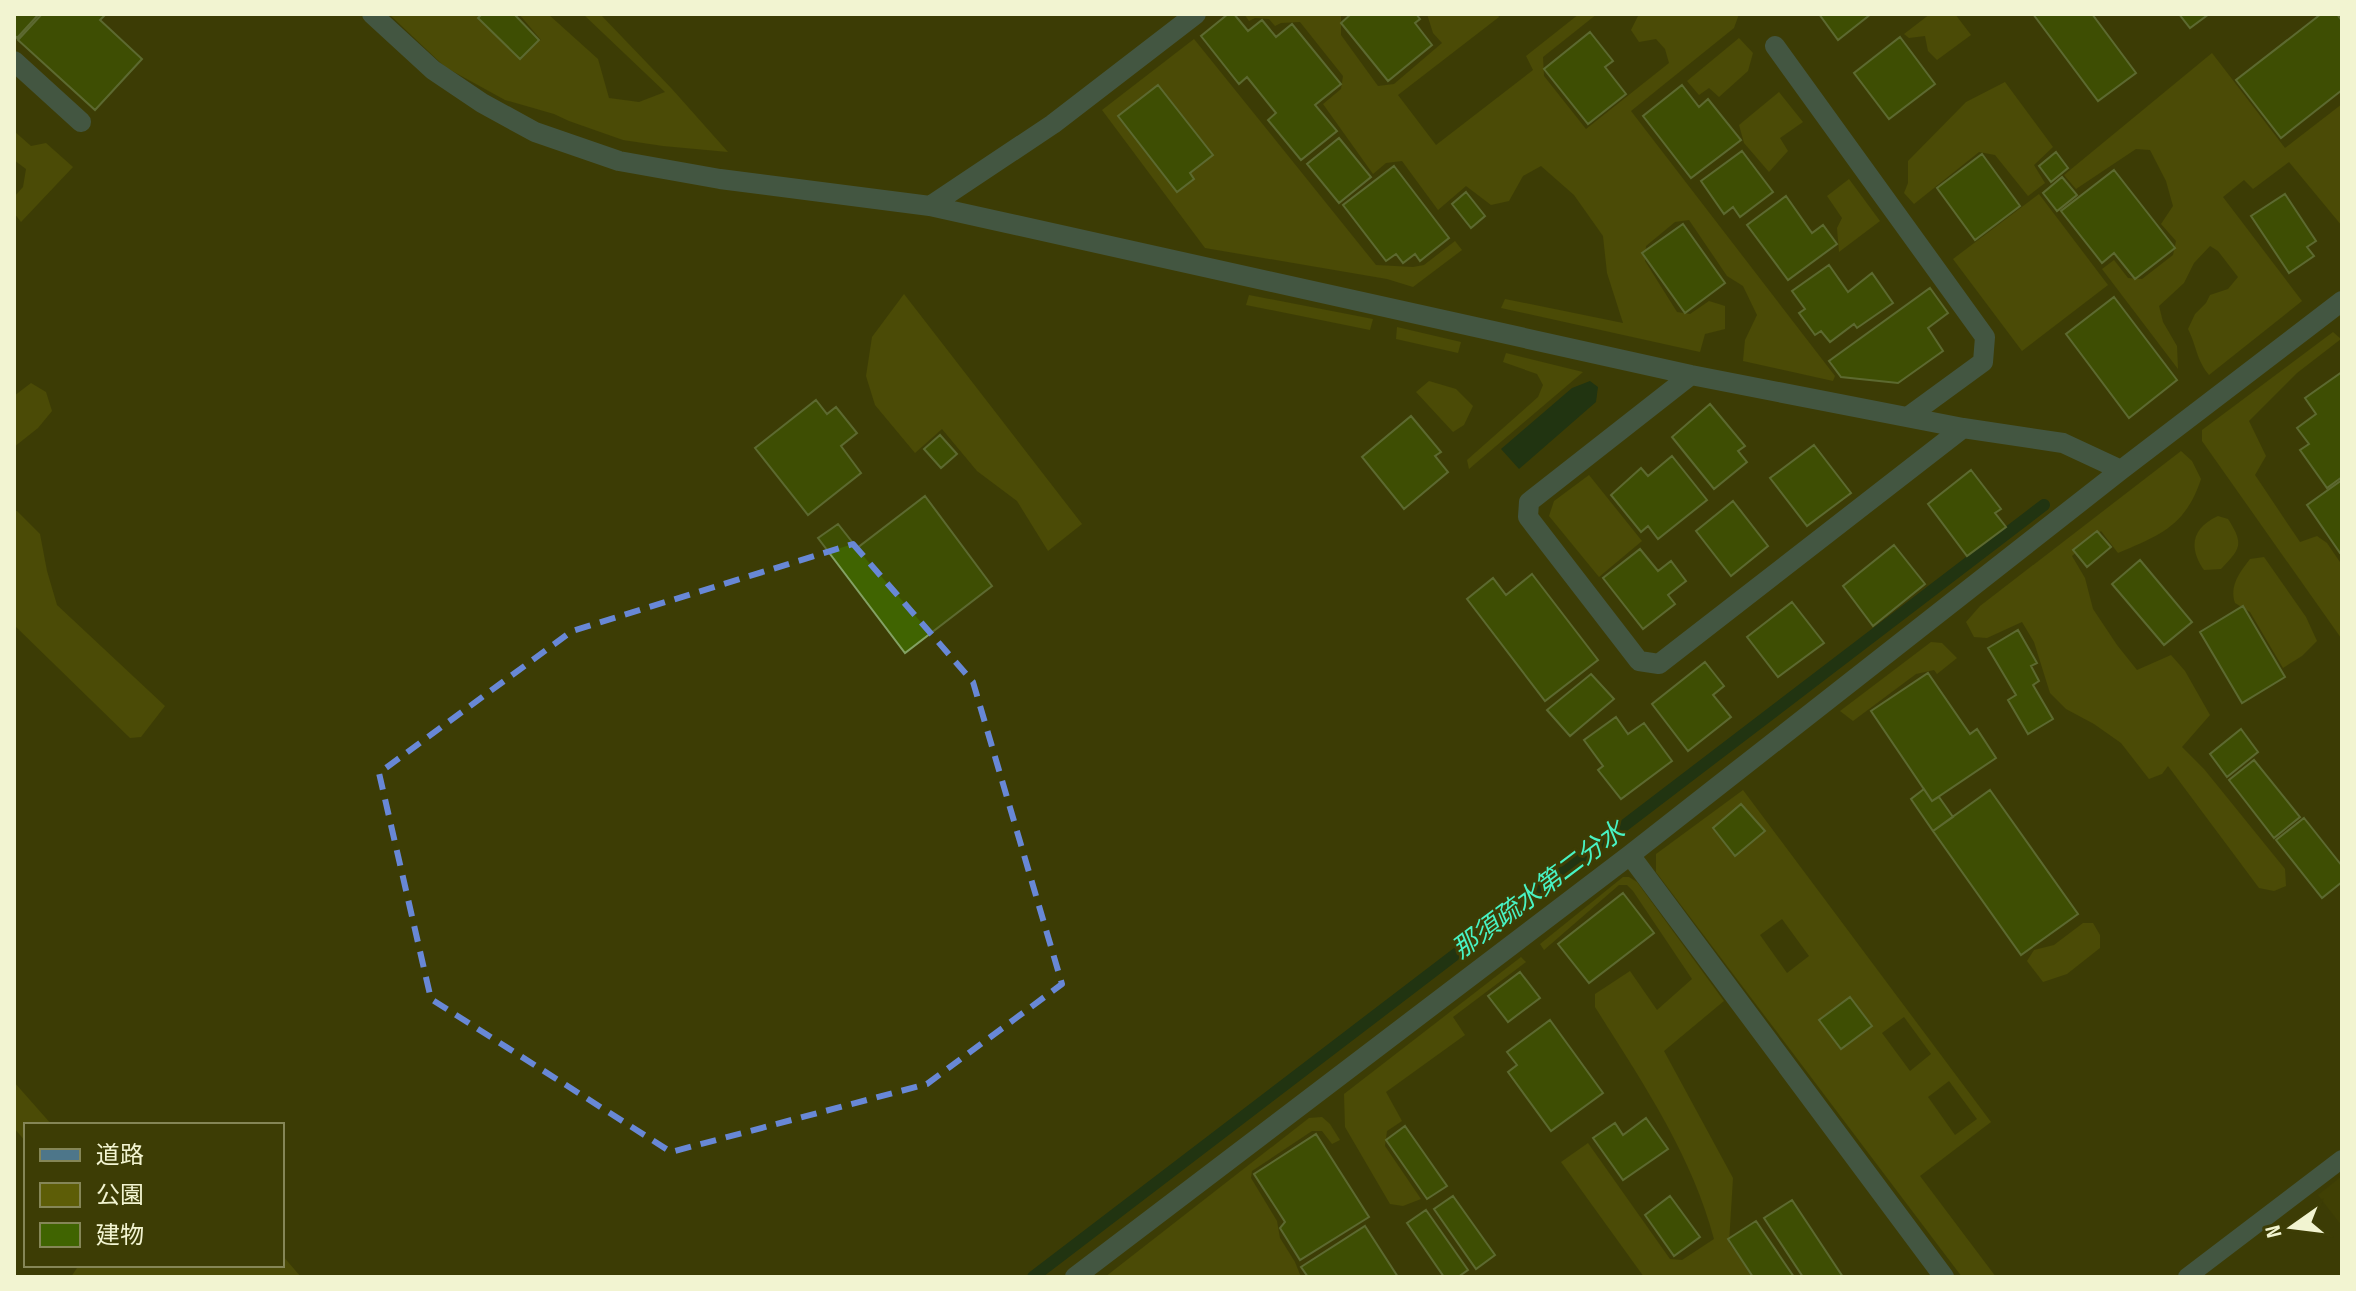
<svg xmlns="http://www.w3.org/2000/svg" width="2356" height="1291" viewBox="0 0 2356 1291" font-family="'Sofia Sans Condensed','Noto Sans JP',sans-serif">
<style>
.built{fill:#454503}
.green{fill:#5d5d07;fill-rule:evenodd}
.water{fill:#012a1f}
.lines{fill:none;stroke-linecap:round;stroke-linejoin:round}
.stream{stroke:#012a1f;stroke-width:12}
.building{fill:#406401;stroke:#83a164;stroke-width:2}
.service{stroke:#4d768a;stroke-width:18}
.minor{stroke:#4d768a;stroke-width:20}
.marked{fill:none;stroke:#6888d6;stroke-width:6;stroke-dasharray:16 10;stroke-linejoin:round}
.labels{text-anchor:middle;dominant-baseline:central;stroke-width:6;stroke-linejoin:round;paint-order:stroke}
.water-label{font-size:26px;font-style:italic;fill:#48f3c4;stroke:#3d3d05}
</style>
<rect width="100%" height="100%" fill="#3d3d05"/>
<!-- built -->
<path class="built" d="M2342,1176V1226L2318,1195Z"/>
<!-- green -->
<path class="green" d="M389,14H483L519,43L541,40L519,14H548L598,59L609,98L639,102L665,92L583,14H600L672,89L728,152L663,146L623,140L569,121L554,114L505,100L445,67Z
M1244,14H1341V35L1378,86L1394,84L1442,43L1433,33L1427,14H1497L1499,17L1398,95L1436,145L1533,70L1526,56L1579,14H1597L1543,57L1544,76L1586,129L1669,63L1665,49L1656,39L1639,42L1631,30L1639,14H1739L1734,28L1631,111L1835,376L1833,381L1743,361L1745,340L1757,315L1743,286L1727,276L1689,220L1675,222L1646,246L1645,261L1677,312L1690,314L1709,301L1725,306V329L1705,334L1700,352L1501,308L1505,299L1623,323L1607,273L1603,236L1574,195L1541,166L1523,176L1509,201L1491,205L1466,186L1438,210L1402,161L1386,163L1373,174L1323,104L1341,89L1343,76L1300,22L1281,23L1275,26L1269,19L1255,18L1249,21Z
M1930,14H1955L1971,35L1937,60L1928,51L1925,36L1909,38L1904,34Z
M1739,38L1753,53L1748,71L1719,97L1709,88L1699,95L1687,81Z
M1194,39L1376,265L1413,267L1424,265L1455,241L1462,250L1413,287L1387,279L1205,248L1102,110ZM1158,85L1213,155L1190,173L1194,179L1178,192L1119,116Z
M2212,53L2285,148L2342,104V226L2289,162L2253,189L2244,180L2223,197L2302,301L2209,375C2196,359 2197,347 2188,329L2195,314L2206,303L2210,295L2228,289L2238,277L2218,251L2210,246L2194,263L2184,283L2159,306L2163,322L2177,346L2178,369L2102,269L2114,260L2128,278L2142,279L2173,255L2176,241L2161,224L2173,206L2166,181L2150,150L2136,149L2076,189L2064,175Z
M2005,82L2053,147L2034,165L2045,183L2028,196L1995,155L1979,152L1914,204L1904,193L1908,183V161L1966,102Z
M1779,92L1803,122L1780,138L1788,151L1769,172L1744,143L1739,125Z
M14,131L31,146L46,143L73,167L21,222L14,213V197L23,187L26,169L14,160Z
M1849,179L1880,221L1839,252L1837,228L1842,218L1827,196Z
M2039,194L2108,285L2022,351L1953,259Z
M904,294L1082,524L1048,551L1017,501L977,471L942,429L915,453L875,405L866,376L872,337Z
M1249,295L1373,319L1370,330L1246,305Z
M1397,327L1461,342L1458,353L1396,339Z
M2333,332L2341,339L2297,373L2249,421L2266,456L2255,475L2300,542L2317,536L2327,543L2342,565V642L2341,638L2202,441V430Z
M1506,353L1583,372L1469,469L1467,460L1538,397L1543,385L1537,374L1503,362Z
M1429,381L1456,389L1473,406L1464,425L1453,432L1416,392Z
M31,383L46,392L52,411L38,428L14,447V396Z
M2181,451L2192,461L2201,479C2186,525 2161,535 2118,553L2101,531L2072,556L2085,578L2093,609L2117,645L2137,670L2171,655L2185,671L2210,715L2182,747L2204,769L2285,869L2286,886L2274,891L2259,888L2168,766L2162,774L2149,779L2121,743L2094,724L2066,709L2050,693L2034,642L2022,622L1987,638L1974,637L1966,622L1980,606Z
M1589,475L1642,541L1599,577L1549,516L1554,501Z
M14,511H17L40,534L47,571L57,605L165,706L141,737L130,738L14,625Z
M2218,516L2228,519C2244,544 2241,548 2221,569L2204,570C2188,547 2192,528 2218,516Z
M2264,557L2306,617L2317,641L2302,656L2283,668L2250,612L2235,603C2229,586 2240,572 2250,559Z
M1931,642L1942,643L1957,658L1937,674L1934,670L1916,674L1853,721L1840,711Z
M1743,790L1991,1122L1920,1176L1996,1277H1962L1656,872V854ZM1741,804L1764,831L1735,855L1713,828ZM1782,919L1809,956L1787,973L1760,935ZM1850,997L1872,1025L1841,1049L1819,1020ZM1904,1017L1931,1054L1910,1071L1882,1033ZM1949,1081L1977,1119L1955,1135L1928,1097Z
M1623,877H1629L1637,882L1724,1001L1664,1051L1733,1178L1729,1243L1753,1277H1644L1561,1162L1588,1143L1670,1259L1682,1260L1714,1239C1692,1155 1641,1080 1595,1007V994L1630,971L1657,1010L1692,979L1633,891L1627,885H1619L1544,950L1540,944Z
M2083,923H2093L2100,935V948L2067,974L2043,982L2027,961L2034,950L2054,945Z
M1521,957L1526,962L1453,1017L1465,1035L1386,1092L1402,1121L1387,1131L1385,1146L1421,1199L1403,1206L1390,1204L1345,1127L1344,1094Z
M14,1082L52,1125H26V1142L14,1128Z
M1322,1117L1330,1124L1340,1140L1332,1144L1322,1131H1312L1252,1171L1251,1178L1277,1221L1280,1238L1295,1262L1301,1277H1105L1309,1118Z
M282,1255L301,1277H71L79,1265H282Z"/>
<!-- water -->
<path class="water" d="M1590,381L1598,387L1596,402L1519,469L1501,449L1572,388Z"/>
<g class="lines">
<!-- stream -->
<path class="stream" d="M1033,1277L2044,505"/>
</g>
<!-- building -->
<path class="building" d="M14,14H39L17,38L14,35Z
M42,14H106L100,20L142,59L95,110L18,40Z
M482,14H514L539,40L520,59L478,18Z
M1228,14H1234L1248,31L1262,20L1276,37L1292,24L1341,84L1315,105L1337,131L1301,160L1268,120L1276,113L1247,77L1239,84L1201,36Z
M1351,14H1416L1420,19L1415,23L1432,45L1388,81L1341,23Z
M1819,14H1871L1838,40Z
M2033,14H2092L2136,73L2098,101Z
M2179,14H2209L2190,28Z
M2321,14H2337L2342,21V90L2281,138L2236,80Z
M1590,32L1613,61L1605,67L1626,94L1588,124L1544,69Z
M1900,37L1935,84L1889,119L1854,73Z
M1158,85L1213,155L1190,173L1194,179L1177,192L1118,116Z
M1682,85L1699,107L1708,99L1741,140L1691,178L1643,116Z
M1339,138L1371,177L1339,203L1307,164Z
M1742,151L1773,192L1740,217L1733,207L1724,214L1701,181Z
M2056,152L2068,168L2051,182L2039,166Z
M1982,154L2020,206L1975,240L1937,188Z
M1394,166L1449,238L1420,261L1415,254L1403,263L1396,254L1386,261L1343,205Z
M2114,170L2175,248L2135,279L2114,253L2102,263L2061,211Z
M2062,177L2077,195L2057,211L2043,193Z
M1466,192L1485,216L1471,228L1452,204Z
M2285,194L2316,241L2307,247L2314,256L2289,273L2251,216Z
M1786,196L1812,233L1823,225L1837,244L1788,280L1747,225Z
M1683,224L1725,283L1685,313L1642,253Z
M1829,265L1848,292L1872,273L1893,303L1857,328L1854,324L1830,342L1821,331L1815,335L1799,313L1805,309L1792,291Z
M1930,288L1948,313L1928,328L1943,351L1898,383L1841,377L1829,361Z
M2114,297L2177,380L2129,418L2066,334Z
M2342,372V477L2327,488L2300,450L2309,444L2297,428L2316,414L2305,398Z
M816,400L827,414L836,407L857,433L841,446L861,473L808,515L755,448Z
M1710,404L1745,446L1738,451L1747,462L1714,489L1672,437Z
M1411,416L1441,452L1435,456L1448,472L1404,509L1362,457Z
M940,435L957,454L941,468L924,449Z
M1814,445L1851,493L1807,526L1770,478Z
M1672,456L1707,500L1658,539L1648,526L1641,532L1611,495L1641,468L1648,476Z
M1971,470L2001,509L1995,513L2006,527L1967,556L1928,504Z
M2342,480V552L2340,553L2307,505Z
M925,496L992,586L905,653L818,538L838,524L857,548Z
M1733,501L1768,546L1731,576L1696,531Z
M2097,531L2111,547L2087,567L2073,550Z
M1894,545L1925,584L1873,626L1843,586Z
M1640,549L1658,571L1671,561L1686,581L1668,595L1675,604L1643,629L1603,578Z
M2140,560L2192,622L2164,645L2112,584Z
M1532,574L1598,660L1545,701L1467,599L1493,578L1506,595Z
M1792,602L1824,643L1778,677L1747,637Z
M2243,606L2285,677L2242,703L2200,632Z
M2018,630L2037,663L2031,666L2039,681L2033,685L2053,719L2028,734L2008,700L2016,695L1988,648Z
M1705,662L1724,686L1713,695L1731,717L1688,751L1652,704Z
M1928,673L1970,734L1977,729L1996,758L1932,801L1871,711Z
M1591,674L1614,699L1570,736L1547,710Z
M1616,717L1628,734L1644,723L1672,761L1621,799L1598,770L1603,766L1584,740Z
M2241,729L2258,752L2227,777L2210,754Z
M2254,760L2300,817L2274,838L2229,780Z
M1924,789L1932,801L1939,797L1953,817L1933,831L1911,799Z
M1990,790L2078,914L2021,955L1933,831Z
M1741,804L1765,831L1735,856L1713,828Z
M2304,818L2342,866V882L2322,898L2276,840Z
M1623,893L1654,933L1589,983L1558,944Z
M1520,972L1540,998L1508,1022L1488,996Z
M1850,997L1872,1026L1841,1049L1819,1020Z
M1550,1020L1603,1093L1551,1131L1508,1072L1517,1065L1507,1052Z
M1646,1118L1668,1149L1623,1180L1593,1138L1615,1123L1623,1135Z
M1405,1126L1447,1186L1427,1199L1386,1140Z
M1316,1134L1369,1217L1300,1260L1280,1228L1285,1222L1254,1174Z
M1453,1196L1495,1255L1476,1269L1434,1209Z
M1670,1196L1700,1237L1674,1256L1645,1215Z
M1792,1200L1843,1277H1803L1764,1218Z
M1426,1210L1468,1270L1458,1277H1444L1407,1223Z
M1756,1221L1794,1277H1753L1728,1239Z
M1365,1226L1398,1277H1308L1301,1267Z"/>
<g class="lines">
<!-- service -->
<path class="service" d="M2187,1277L2342,1159"/>
<!-- minor -->
<path class="minor" d="M372,14L433,70L482,103L535,132L619,161L720,179L930,206L1691,375L1963,428L2063,443L2121,470
M1775,46L1985,337L1983,362L1909,416
M14,61L81,122
M930,206L1053,124L1196,14
M1691,375L1529,502L1528,517L1639,661L1659,664L1963,428
M1630,855L1944,1277
M1075,1277L1630,855L2121,470L2342,301"/>
</g>
<!-- marked area -->
<path d="M0 0H2356V1291H0ZM853,544L973,682L1062,984L927,1084L671,1152L431,999L379,773L572,631Z" fill="#3d3d05" fill-opacity=".55" fill-rule="evenodd"/>
<path class="marked" d="M853,544L973,682L1062,984L927,1084L671,1152L431,999L379,773L572,631Z"/>
<g class="labels">
<!-- water labels -->
<g class="water-label">
<text transform="translate(1539 891) rotate(-37)">那須疏水第二分水</text>
</g>
</g>
<!-- border -->
<rect width="2356" height="1291" fill="none" stroke="#f2f4d1" stroke-width="32"/>
<!-- legend -->
<rect x="24" y="1123" width="260" height="144" fill="#3d3d05" stroke="#858657" stroke-width="2"/>
<rect x="40" y="1149" width="40" height="12" fill="#4d768a" stroke="#858657" stroke-width="2"/>
<text x="96" y="1163" font-size="24" fill="#f2f4d1">道路</text>
<rect x="40" y="1183" width="40" height="24" fill="#5d5d07" stroke="#858657" stroke-width="2"/>
<text x="96" y="1203" font-size="24" fill="#f2f4d1">公園</text>
<rect x="40" y="1223" width="40" height="24" fill="#406401" stroke="#858657" stroke-width="2"/>
<text x="96" y="1243" font-size="24" fill="#f2f4d1">建物</text>
<!-- north arrow -->
<g transform="translate(2292 1227) rotate(256)" stroke="#3d3d05" stroke-width="6" paint-order="stroke">
<path d="M0-6L14 30L0 20L-14 30Z" fill="#f2f4d1"/>
<text y="-12" font-size="22" font-weight="bold" text-anchor="middle" fill="#f2f4d1">N</text>
</g>
</svg>
